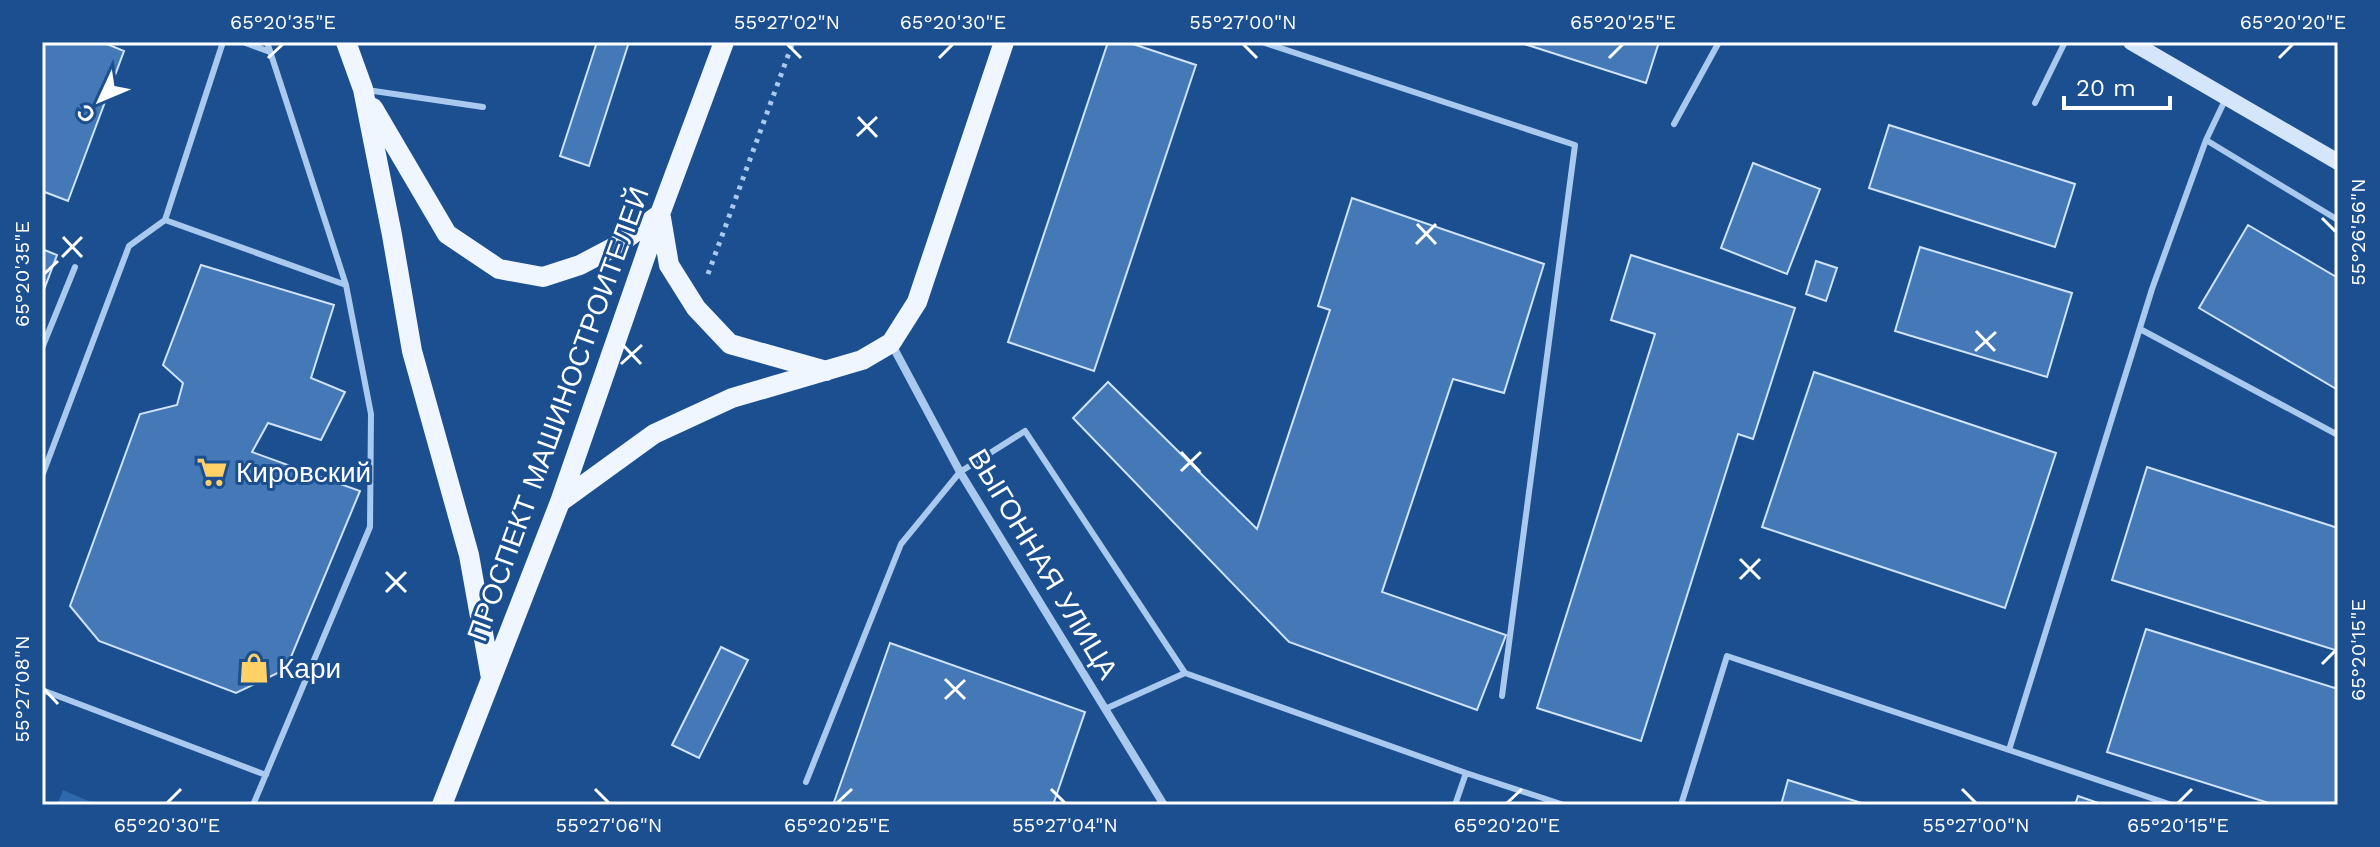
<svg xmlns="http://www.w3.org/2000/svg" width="2380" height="847" viewBox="0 0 2380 847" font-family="'Work Sans',sans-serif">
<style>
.green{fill:#2e69ad}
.building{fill:#4478b7;stroke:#cfe3fa;stroke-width:2}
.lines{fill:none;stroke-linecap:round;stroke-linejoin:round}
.path{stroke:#a9c9ee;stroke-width:5;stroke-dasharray:4 6;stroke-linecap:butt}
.lane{stroke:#a9c9ee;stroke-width:6}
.street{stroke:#a9c9ee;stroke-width:8}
.secondary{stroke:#d6e6fa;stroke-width:16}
.primary{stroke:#f0f6ff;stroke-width:20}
.ticks{fill:none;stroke:#fff;stroke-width:3}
.labels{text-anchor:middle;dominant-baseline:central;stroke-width:6;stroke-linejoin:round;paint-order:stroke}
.street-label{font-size:28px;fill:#fff;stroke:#1b4f8f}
.poi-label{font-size:28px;fill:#fff;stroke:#1b4f8f;text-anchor:start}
.neatline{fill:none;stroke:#fff;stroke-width:3}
.ticks-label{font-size:20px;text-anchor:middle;fill:#fff}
</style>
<rect width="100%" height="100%" fill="#1b4f8f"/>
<!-- green -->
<path class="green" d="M63,790L98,805H57Z"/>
<!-- building -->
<path class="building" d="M42,42H102L124,51L68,201L42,191Z
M597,42H629L589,166L560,156Z
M1108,42H1127L1196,65L1094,371L1008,342Z
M1518,42H1659L1646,83Z
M1889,125L2075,184L2055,247L1869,188Z
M1753,163L1820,189L1787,274L1721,248Z
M1352,198L1544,264L1504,393L1453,379L1382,592L1506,635L1477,710L1289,642L1073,418L1108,382L1257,529L1330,310L1318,306Z
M2248,225L2338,278V390L2199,308Z
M1920,247L2072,293L2047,377L1895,331Z
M42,249L57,255L42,295Z
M1631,255L1795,308L1753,439L1738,434L1641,741L1537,708L1655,334L1611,320Z
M1816,261L1837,268L1826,301L1806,294Z
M201,265L334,305L311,378L345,392L321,440L268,423L252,452L360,491L286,669L236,693L99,641L70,606L140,414L177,405L183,383L163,365Z
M1814,372L2056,453L2005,608L1762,527Z
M2147,467L2338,528V651L2112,580Z
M2146,629L2338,689V805H2275L2107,752Z
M890,643L1085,712L1053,805H833Z
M721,647L748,660L699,758L672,745Z
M1788,780L1868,805H1781Z
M2078,796L2104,805H2075Z"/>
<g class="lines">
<!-- path -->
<path class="path" d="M708,274L793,42"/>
<!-- lane -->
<path class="lane" d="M243,42L270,52
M1262,42L1575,145L1502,696
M367,90L483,107
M2035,103L2065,42
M1674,124L1719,42
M2206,140L2338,220
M165,220L223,42
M2140,329L2338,435
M42,348L75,267
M42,476L129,246L165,220L346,285
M42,690L266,775
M1105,709L1185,673L1466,773
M2009,750L2172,805
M806,782L901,544L960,472L1025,431L1185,673
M253,805L370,527L371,414L346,285L267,42
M1455,805L1466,773L1564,805
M1681,805L1727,656L2009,750L2152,289L2206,140L2226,98"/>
<!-- street -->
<path class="street" d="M891,343L960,472L1164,805"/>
<!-- secondary -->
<path class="secondary" d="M2131,42L2338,162"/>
<!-- primary -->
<path class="primary" d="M346,42L363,89L392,235L412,351L469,555L491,678
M373,108L447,234L499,269L543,277L580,265L616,246L660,214
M661,218L669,265L696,308L730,344L826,371
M560,502L654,434L732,398L862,360L891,343L917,302L1004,42
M442,805L560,502L660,214L724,42"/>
</g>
<!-- ticks -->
<path class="ticks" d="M787,44L801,58M1243,44L1257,58M268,58L283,44M939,58L953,44M1609,58L1623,44M2279,58L2293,44M858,117L877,137M857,136L877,117M2322,218L2336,232M1417,224L1436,244M63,237L82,257M1416,244L1436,224M62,257L82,237M44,274L58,261M1976,331L1995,351M622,344L641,364M1975,351L1996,332M621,364L642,345M1181,452L1200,472M1181,471L1201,452M1740,559L1760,579M386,572L406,592M1740,579L1760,559M386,592L406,572M2322,664L2336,650M945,679L965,699M44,689L58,704M945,699L965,680M595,789L609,803M1051,789L1065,803M1962,789L1976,803M167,803L181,789M837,803L852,789M1507,803L1522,789M2178,803L2192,789"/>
<!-- icons -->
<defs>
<g id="supermarket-bare" transform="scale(2.4)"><path d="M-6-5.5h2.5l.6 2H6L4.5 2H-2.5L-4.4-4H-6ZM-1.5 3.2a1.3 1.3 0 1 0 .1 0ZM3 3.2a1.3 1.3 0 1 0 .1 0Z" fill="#ffd166" stroke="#1b4f8f" stroke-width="2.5" paint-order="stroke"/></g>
<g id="shop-bare" transform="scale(2.4)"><path d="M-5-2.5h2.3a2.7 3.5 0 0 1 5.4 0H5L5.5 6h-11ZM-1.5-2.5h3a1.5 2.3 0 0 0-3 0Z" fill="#ffd166" stroke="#1b4f8f" stroke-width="2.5" paint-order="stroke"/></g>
</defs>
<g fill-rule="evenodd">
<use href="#supermarket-bare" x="212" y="472"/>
<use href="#shop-bare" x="254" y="668"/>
</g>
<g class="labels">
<!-- street labels -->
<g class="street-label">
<text transform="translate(558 414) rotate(-70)">ПРОСПЕКТ МАШИНОСТРОИТЕЛЕЙ</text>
<text transform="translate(1043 564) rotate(59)">ВЫГОННАЯ УЛИЦА</text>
</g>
<!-- poi labels -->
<g class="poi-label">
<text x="236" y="472">Кировский</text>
<text x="278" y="668">Кари</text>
</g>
</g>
<!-- border -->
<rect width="2380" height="847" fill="none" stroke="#1b4f8f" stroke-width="88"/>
<!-- north arrow -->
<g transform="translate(100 100) rotate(226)" stroke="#1b4f8f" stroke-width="6" paint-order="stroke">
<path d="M0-6L14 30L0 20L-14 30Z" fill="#ffffff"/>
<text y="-12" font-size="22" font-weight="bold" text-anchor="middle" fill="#ffffff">С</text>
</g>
<!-- scale -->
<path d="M2064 96v12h106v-12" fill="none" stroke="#ffffff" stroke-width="4"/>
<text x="2076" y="96" font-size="24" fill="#ffffff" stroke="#1b4f8f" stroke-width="6" paint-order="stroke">20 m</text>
<rect x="44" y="44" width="2292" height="759" class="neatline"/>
<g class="ticks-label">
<text x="283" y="29">65°20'35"E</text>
<text x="787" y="29">55°27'02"N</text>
<text x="953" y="29">65°20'30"E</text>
<text x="1243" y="29">55°27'00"N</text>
<text x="1623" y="29">65°20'25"E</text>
<text x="2293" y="29">65°20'20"E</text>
<text transform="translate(2358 232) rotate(-90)" y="7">55°26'56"N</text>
<text transform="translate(22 274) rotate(-90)" y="7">65°20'35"E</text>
<text transform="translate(2358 650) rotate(-90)" y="7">65°20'15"E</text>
<text transform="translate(22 689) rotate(-90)" y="7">55°27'08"N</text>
<text x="167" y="832">65°20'30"E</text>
<text x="609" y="832">55°27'06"N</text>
<text x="837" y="832">65°20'25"E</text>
<text x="1065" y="832">55°27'04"N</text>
<text x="1507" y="832">65°20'20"E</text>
<text x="1976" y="832">55°27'00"N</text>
<text x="2178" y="832">65°20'15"E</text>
</g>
</svg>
